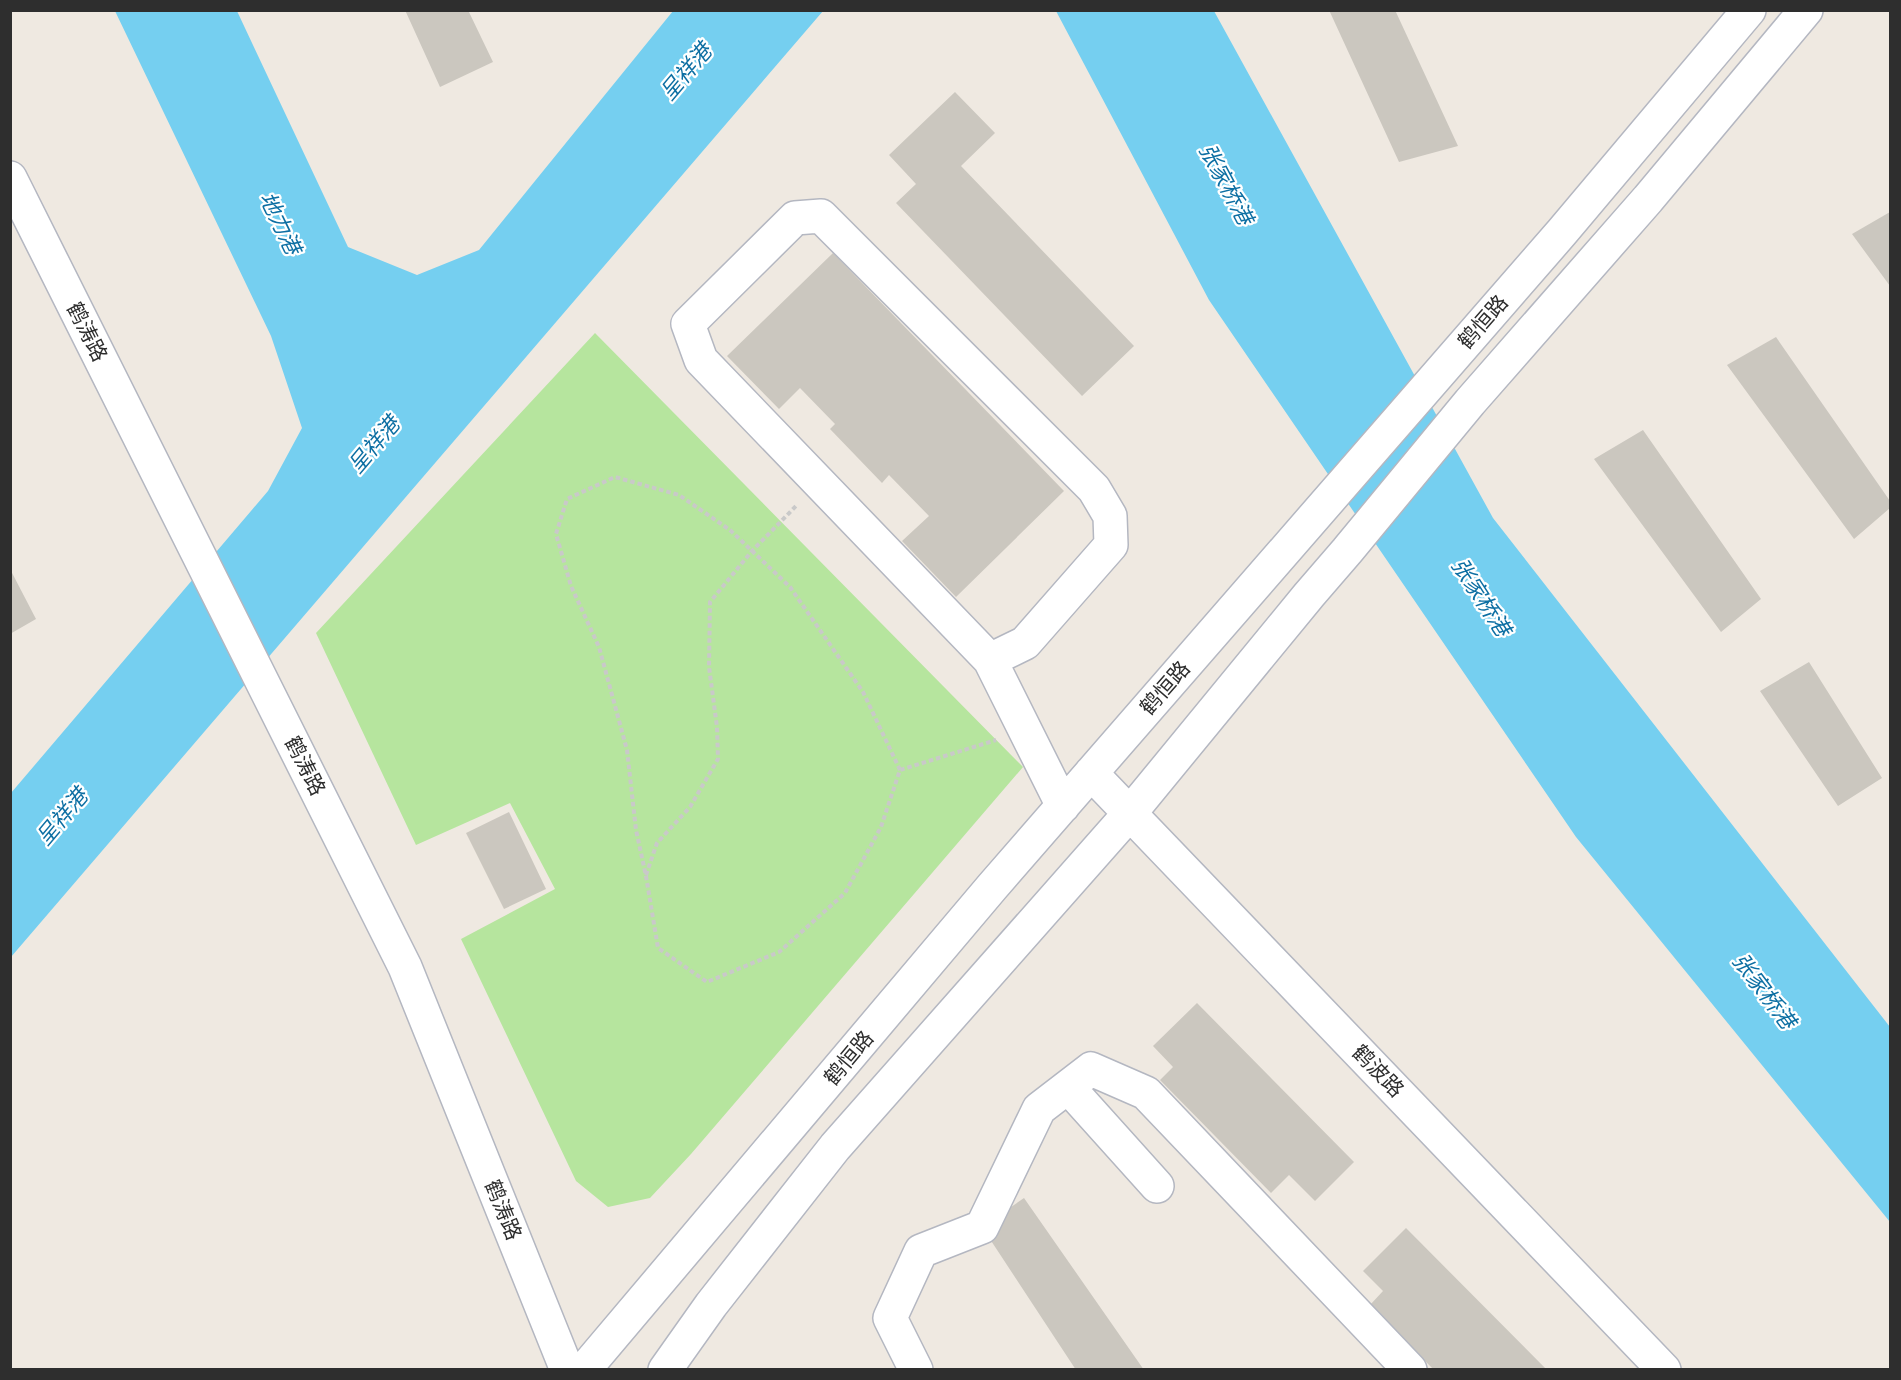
<svg xmlns="http://www.w3.org/2000/svg" width="1901" height="1380" viewBox="0 0 1901 1380" font-family="'Roboto Condensed','Noto Sans SC',sans-serif">
<style>
.green{fill:#b6e59e}
.water{fill:#75cff0}
.building{fill:#cbc7bf}
.lines{fill:none;stroke-linecap:round;stroke-linejoin:round}
.minor-casing{stroke:#b4b7c1;stroke-width:36}
.path{stroke:#c9c9c9;stroke-width:4;stroke-dasharray:4.5 3;stroke-linecap:butt}
.minor{stroke:#fff;stroke-width:33}
.labels{text-anchor:middle;dominant-baseline:central;stroke-width:4.5;stroke-linejoin:round;paint-order:stroke}
.street-label{font-size:21px;fill:#2e2e2e;stroke:#fff}
.water-label{font-size:22px;font-style:italic;fill:#0d6fa3;stroke:#fff}
</style>
<rect width="100%" height="100%" fill="#efe9e1"/>
<!-- green -->
<path class="green" d="M595,333L1023,767L691,1154L650,1198L608,1207L576,1181L461,939L555,889L510,803L416,845L316,633Z"/>
<!-- water -->
<path class="water" d="M115,11H237L348,247L417,275L479,250L673,11H823L11,957V793L268,491L302,428L271,336Z
M1056,11H1214L1493,518L1890,1027V1222L1576,837L1209,300Z"/>
<!-- building -->
<path class="building" d="M405,10H468L493,62L440,87Z
M1329,10H1395L1458,146L1399,162Z
M955,92L995,133L961,166L1134,346L1082,396L896,203L916,184L889,155Z
M1890,212V286L1852,234Z
M833,253L1064,491L956,597L902,541L929,516L889,475L882,483L830,429L835,424L800,388L779,409L727,356Z
M1776,337L1890,501V508L1854,539L1727,365Z
M1643,430L1761,599L1721,632L1594,459Z
M10,569L36,619L10,634Z
M1809,662L1882,778L1838,806L1760,691Z
M509,812L546,889L504,909L466,833Z
M1197,1003L1354,1162L1315,1201L1289,1175L1271,1193L1160,1080L1173,1067L1153,1046Z
M1024,1198L1144,1370H1076L982,1227Z
M1406,1228L1547,1370H1434L1370,1305L1383,1291L1363,1271Z"/>
<g class="lines">
<!-- minor casing -->
<g class="minor-casing">
<path id="minor" d="M10,178L405,967L567,1370
M990,660L1025,643L1111,545L1110,516L1094,489L821,216L795,218L688,324L701,360L990,660L1063,806
M1091,773L1664,1370
M1068,1087L1157,1186
M584,1370L992,887L1562,232L1749,10
M665,1370L711,1305L835,1147L1130,813L1309,595L1347,551L1470,402L1648,199L1806,10
M916,1370L890,1318L921,1251L982,1227L1039,1109L1091,1069L1146,1093L1410,1370"/>
</g>
<!-- path -->
<path class="path" d="M900,770L863,692L790,587L730,530L679,495L615,477L567,499L556,534L571,586L599,647L627,750L636,830L646,876L658,948L707,982L779,952L845,893L881,827L900,770L996,740
M646,875L657,843L690,807L718,759L717,727L709,667L710,602L752,551L796,506"/>
<!-- minor -->
<use href="#minor" class="minor"/>
</g>
<g class="labels">
<!-- street labels -->
<g class="street-label">
<text transform="translate(1483 322) rotate(-49)">鹤恒路</text>
<text transform="translate(87 332) rotate(63)">鹤涛路</text>
<text transform="translate(1165 688) rotate(-49)">鹤恒路</text>
<text transform="translate(305 766) rotate(63)">鹤涛路</text>
<text transform="translate(849 1058) rotate(-50)">鹤恒路</text>
<text transform="translate(1378 1071) rotate(46)">鹤波路</text>
<text transform="translate(503 1210) rotate(68)">鹤涛路</text>
</g>
<!-- water labels -->
<g class="water-label">
<text transform="translate(686 72) rotate(-50)">呈祥港</text>
<text transform="translate(1226 184) rotate(62)">张家桥港</text>
<text transform="translate(280 223) rotate(64)">地力港</text>
<text transform="translate(374 445) rotate(-50)">呈祥港</text>
<text transform="translate(1481 597) rotate(57)">张家桥港</text>
<text transform="translate(62 817) rotate(-50)">呈祥港</text>
<text transform="translate(1764 991) rotate(53)">张家桥港</text>
</g>
</g>
<!-- border -->
<rect width="1901" height="1380" fill="none" stroke="#2e2e2e" stroke-width="24"/>
</svg>
